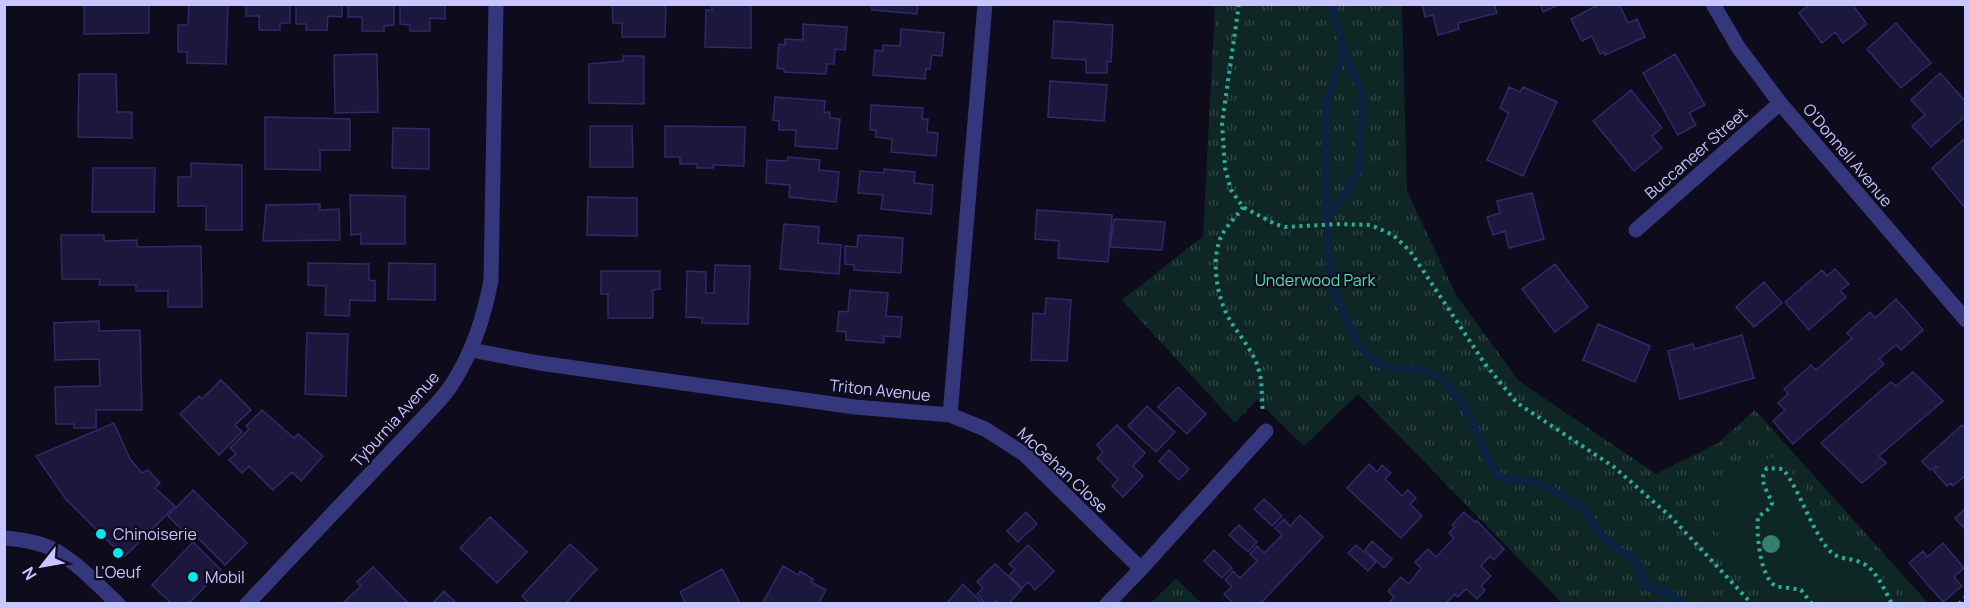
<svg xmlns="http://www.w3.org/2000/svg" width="1970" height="608" viewBox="0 0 1970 608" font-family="Manrope,sans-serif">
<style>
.park{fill:url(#park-tufts)}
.garden{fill:#0e2624}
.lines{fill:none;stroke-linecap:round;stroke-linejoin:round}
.stream{stroke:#0b2340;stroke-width:8}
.building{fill:#1c173d;stroke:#312969;stroke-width:1.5}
.path{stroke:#2bae9d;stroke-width:4;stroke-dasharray:3 4.5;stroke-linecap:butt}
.minor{stroke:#35377c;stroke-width:15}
.tertiary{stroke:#35377c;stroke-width:15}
.tree{fill:#347f6e}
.poi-dot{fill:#00e9f1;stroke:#0d0b1c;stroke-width:2}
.labels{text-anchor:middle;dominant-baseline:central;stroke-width:4.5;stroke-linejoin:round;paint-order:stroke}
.street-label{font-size:16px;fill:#c9c6ff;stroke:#0d0b1c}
.park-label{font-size:16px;fill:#53deb2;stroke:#0d0b1c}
.poi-label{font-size:16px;fill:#c9c6ff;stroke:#0d0b1c;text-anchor:start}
</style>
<defs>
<pattern id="park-tufts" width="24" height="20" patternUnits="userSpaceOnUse" patternTransform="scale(1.5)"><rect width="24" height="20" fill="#0e2624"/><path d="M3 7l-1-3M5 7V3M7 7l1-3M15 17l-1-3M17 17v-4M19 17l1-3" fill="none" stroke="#304445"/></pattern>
</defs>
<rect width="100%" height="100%" fill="#0d0b1c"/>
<!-- park -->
<path class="park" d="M1215,5H1402L1407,191L1456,295L1519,381L1656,474L1718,443L1755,410L1928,603H1562L1358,394L1304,446L1257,400L1235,423L1122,300L1203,236Z
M1176,578L1201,603H1151Z"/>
<!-- garden -->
<path class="garden" d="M1777,456L1903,603H1770L1731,563L1714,525L1720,499L1747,466Z"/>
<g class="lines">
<!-- stream -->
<path class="stream" d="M1331,4L1344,50L1326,104L1325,194L1328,252L1333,288L1359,346L1376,363L1399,369L1421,370L1441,377L1470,415L1488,460L1499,477L1541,484L1582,507L1603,537L1641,567L1644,586L1668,593L1683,604
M1327,216L1345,195L1358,171L1363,95L1344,50"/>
</g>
<!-- building -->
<path class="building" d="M84,4H149V33L84,34Z
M189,4H228L226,64L187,63V52H178V25H188Z
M246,4H290V23H280V30H259V16H246Z
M296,4H342V17L328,16L327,30H306V24H296Z
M348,4H394V25L384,26V31H362V17H348Z
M400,4H445V19L430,18V31H410V25L400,24Z
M612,4H666L665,37H622V23H613Z
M712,4H751V48L705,47L706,10H712Z
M866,4H918L917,14L872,10V5Z
M1422,4H1494L1497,13L1458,23L1459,29L1438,35L1433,15L1425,17Z
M1540,4H1560L1543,12Z
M1600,4H1619L1628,23L1637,19L1645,37L1605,55L1604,52L1600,54L1592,36L1582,41L1571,19Z
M1810,4H1852L1867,24L1843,43L1835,32L1822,43L1799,13Z
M1054,21L1113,25L1111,62L1107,61V73H1086V60L1052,58Z
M1896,23L1931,63L1901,88L1867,49Z
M803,24L847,27L845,50L835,49L834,64H827L826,74L784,72V69L777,68L779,44L785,45V39L803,40Z
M901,29L944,33L942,56L932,55L930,69H926L925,79L873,75L875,50L883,51V45L900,46Z
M377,54L378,112L335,113L334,55Z
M1675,54L1705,105L1689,113L1696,125L1678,135L1643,73Z
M623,56H644V104L589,103V64L623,61Z
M1940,73L1966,102V116L1931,147L1912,126L1925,115L1911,100Z
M79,74H116L117,112H132V138L78,137Z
M1050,81L1107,85L1104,121L1048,117Z
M1509,87L1520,92L1523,87L1557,102L1523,176L1487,160L1509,113L1500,108Z
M1631,90L1662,128L1652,136L1662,148L1634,171L1593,121Z
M775,97L825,101L824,113L830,112V118L840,119L837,149L795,146L796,130H779V121L773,120Z
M871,105L923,108L922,119H928L927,132L938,133L936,156L891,152L892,139L876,137V130H870Z
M265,117L350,119V150H320V170L265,169Z
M590,126H632L633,167H590Z
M665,126L745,127L744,166L713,165V168H697V164H680V157H665Z
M393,128L429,129V169L392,168Z
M1963,140L1966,143V209L1932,168Z
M788,157L820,160L819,170L839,172L836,202L789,197L790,185L766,183L767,160L787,161Z
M191,163L242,165V230H206V206H178V177H191Z
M93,168H155L154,212H92Z
M884,169L915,172L914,183L933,185L931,214L881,209L883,195L858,193L860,171L884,173Z
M1532,193L1544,239L1509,248L1505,231L1493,235L1487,217L1500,213L1497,201Z
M350,195L405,196V244H361V234L351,235Z
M588,197L637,198V236L587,235Z
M320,204V210L339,209L340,240L263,241L266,205Z
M1037,210L1112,215L1108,262L1058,258L1059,241L1035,239Z
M1114,219L1165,222L1162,250L1110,247Z
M784,224L819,227L818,243L841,245L839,274L780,269Z
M61,235H104V241L137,240V247L201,246L202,307H168V291H136V285H99L100,279H62Z
M858,235L903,238L901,273L854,270V265L845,264V246L857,247Z
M308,263L369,264V280L375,281V301L350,300L349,316L325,315L326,286L308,285Z
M389,263L435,264V300L388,299Z
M1555,264L1588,307L1555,332L1522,289Z
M715,265L750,266L748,324L702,323V318L686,317L687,271L706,272V293H714Z
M1835,269L1849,284L1840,291L1846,297L1809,330L1785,302L1822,270L1827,276Z
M601,271H660V289L653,290V318H608V294H601Z
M1764,282L1782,303L1754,327L1736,307Z
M850,290L888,293L886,316L902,317L900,337L884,336V343L846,340V332L837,331L839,311L848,312Z
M1046,298L1071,300L1067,361L1031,360L1033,313L1045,314Z
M1896,299L1923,330L1901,350L1896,345L1879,359L1884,364L1793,444L1773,421L1785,410L1778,403L1788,394L1784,389L1811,365L1816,370L1852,338L1847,333L1870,312L1875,318Z
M99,321V331L140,330L142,410H96V428H74V424H56L55,387L100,386L99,359L55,360L54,323Z
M1598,324L1650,346L1635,382L1583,360Z
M307,333L348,334L346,396L305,394Z
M1742,335L1754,378L1680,399L1668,351L1693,344L1695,349Z
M1913,372L1943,401L1879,456L1886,463L1862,483L1821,443L1891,382L1896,386Z
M221,380L251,410L235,425L242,432L219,455L180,414L199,396L202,399Z
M1178,387L1206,414L1187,434L1158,407Z
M1147,406L1175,432L1156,452L1128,426Z
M262,410L294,438L298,434L323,456L301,481L292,472L273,490L249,466L242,473L229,460L236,454L230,448L249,429L246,426Z
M114,423L130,459L142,473L148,470L160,483L155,488L175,506L124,557L65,498L36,456Z
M1117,425L1145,453L1133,466L1143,476L1123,497L1112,486L1118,479L1097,458L1103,452L1097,445Z
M1962,425L1966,430V475L1953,486L1951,483L1947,486L1933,470L1937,467L1935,466L1930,470L1922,461Z
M1169,450L1189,469L1179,480L1159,461Z
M1369,464L1377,472L1382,465L1391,473L1385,479L1402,496L1408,490L1416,498L1410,504L1422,516L1401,538L1347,488Z
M193,490L247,543L225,565L195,535L191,539L168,516Z
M1264,499L1282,516L1272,526L1254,509Z
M1966,508V530L1955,518Z
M1026,512L1037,524L1018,542L1007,531Z
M1464,512L1475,522L1477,521L1504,549L1494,560L1490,556L1481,566L1491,576L1481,586L1485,590L1477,599L1466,589L1458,597L1455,594L1445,604H1388L1394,597L1388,591L1401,577L1409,584L1421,568L1415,562L1428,549L1436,557L1454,538L1449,533L1455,527L1452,525Z
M1300,515L1323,537L1260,604H1234L1224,594L1232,587L1225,580L1233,571L1240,578L1257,561L1250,554L1257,546L1264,553L1282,535L1275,528L1284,519L1290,526Z
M490,517L527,552L497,583L460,548Z
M1239,525L1257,542L1248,552L1229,535Z
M1372,541L1392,559L1384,568L1365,550Z
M193,542L221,570L188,604H172L152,585Z
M1943,543L1964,568L1954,577L1962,586L1943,602L1909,563L1923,551L1927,557Z
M570,544L597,569L565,604H530L522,596Z
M1028,545L1054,571L1035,590L1028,582L1022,588L1009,576L1015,569L1009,564Z
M1356,545L1376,562L1368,571L1348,553Z
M1214,550L1232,568L1222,578L1204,561Z
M995,564L1022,589L1008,604H999L996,601L993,604H986L977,594L983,588L977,582Z
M783,566L798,575L800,571L813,579L811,582L826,590L818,604H762Z
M373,567L407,602L406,604H342L361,586L357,582Z
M722,569L739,601L735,604H686L680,592Z
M963,584L983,604H946Z
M444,591L457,604H432Z"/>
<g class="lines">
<!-- path -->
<path class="path" d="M1239,4L1222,123L1225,168L1231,190L1243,207L1275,224L1285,227L1340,224L1371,225L1393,235L1410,251L1485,364L1517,403L1614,467L1672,518L1752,604
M1243,207C1237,216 1228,224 1223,233C1209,257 1217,300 1231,322C1241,338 1254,352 1259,371C1263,384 1261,398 1263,412
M1812,604L1801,590C1793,588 1783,588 1776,586C1760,579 1756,532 1758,517L1770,508L1772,503C1768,491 1757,480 1767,468L1783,469C1802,494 1810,528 1829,550C1839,561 1850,557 1862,563C1876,569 1885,591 1892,604
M1959,604L1966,597"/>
<!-- minor -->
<path class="minor" d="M1636,230L1780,103
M471,350L539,363L855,407L950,415L985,4
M950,415L985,429L1024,454L1141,569
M247,604L425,416C434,406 445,396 452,384C473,352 484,318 491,280L496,4
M1107,604L1141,569L1266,431"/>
<!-- tertiary -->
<path class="tertiary" d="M1713,4L1738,47L1780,103L1966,320
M4,538C19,539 32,541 46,546C71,556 98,585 118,604"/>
</g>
<!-- trees -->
<circle class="tree" cx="1771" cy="544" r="9"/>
<!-- markers -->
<g class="poi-dot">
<circle cx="101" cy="534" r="6"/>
<circle cx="118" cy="553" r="6"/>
<circle cx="193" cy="577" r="6"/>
</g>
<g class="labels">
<!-- street labels -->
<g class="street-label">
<text transform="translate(1696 153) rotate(-41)">Buccaneer Street</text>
<text transform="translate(1848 155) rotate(50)">O'Donnell Avenue</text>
<text transform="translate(880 390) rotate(6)">Triton Avenue</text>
<text transform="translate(395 419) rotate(-48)">Tyburnia Avenue</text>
<text transform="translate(1063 470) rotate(43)">McGehan Close</text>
</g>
<!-- park labels -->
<g class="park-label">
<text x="1315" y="280">Underwood Park</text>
</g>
<!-- poi labels -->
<g class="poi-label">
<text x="113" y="534">Chinoiserie</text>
<text x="118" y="572" text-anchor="middle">L'Oeuf</text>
<text x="205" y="577">Mobil</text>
</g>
</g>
<!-- border -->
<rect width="1970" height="608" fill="none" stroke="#c9c6ff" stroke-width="12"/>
<!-- north arrow -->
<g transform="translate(42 566) rotate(239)" stroke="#0d0b1c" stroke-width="4.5" paint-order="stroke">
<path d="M0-4.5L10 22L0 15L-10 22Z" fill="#c9c6ff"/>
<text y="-9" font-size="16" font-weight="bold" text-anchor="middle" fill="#c9c6ff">N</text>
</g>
</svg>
